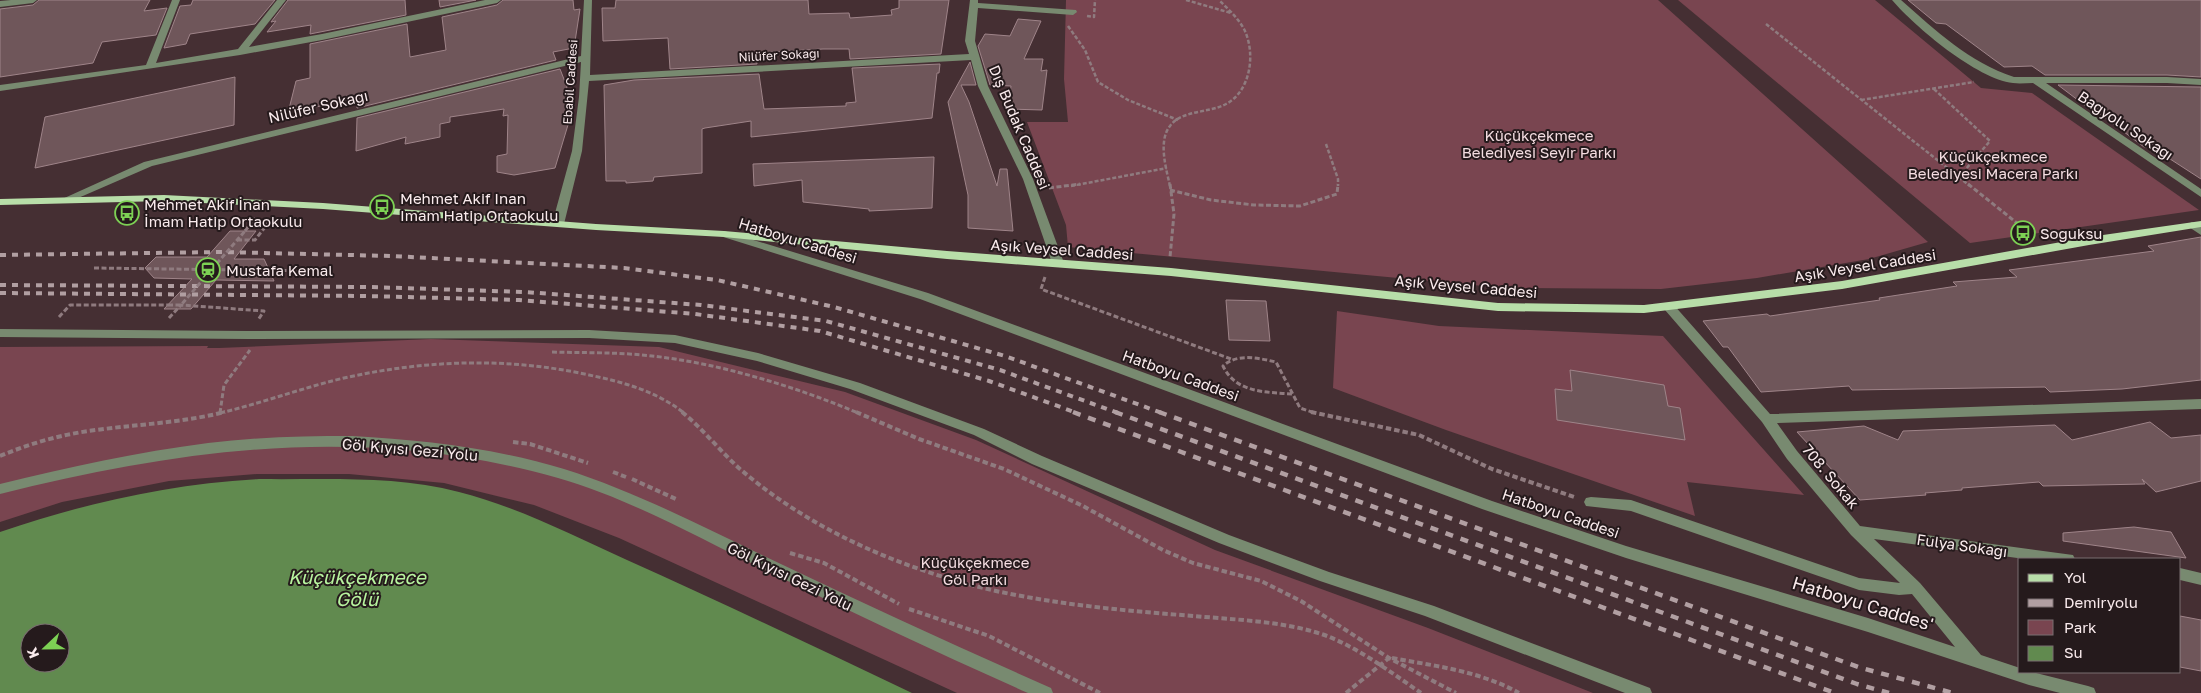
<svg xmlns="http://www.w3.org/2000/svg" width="2201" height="693" viewBox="0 0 2201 693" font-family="'Golos Text',sans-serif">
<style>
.green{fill:#794550}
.water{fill:#618a4f;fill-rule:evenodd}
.building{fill:#6f565a;stroke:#9f8489}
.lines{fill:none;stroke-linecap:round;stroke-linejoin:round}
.path-far2{stroke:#8f7b7f;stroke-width:2.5;stroke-dasharray:4 2;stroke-linecap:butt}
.path-far1{stroke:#8f7b7f;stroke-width:3;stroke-dasharray:5 2.5;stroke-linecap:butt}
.path{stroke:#8f7b7f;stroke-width:4;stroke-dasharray:5.5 3;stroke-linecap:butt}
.minor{fill:#788a70;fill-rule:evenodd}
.major{fill:#b8dea9;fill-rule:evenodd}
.rail-far1{stroke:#b19fa2;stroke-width:4;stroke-dasharray:6 6;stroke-linecap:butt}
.rail{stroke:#b19fa2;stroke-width:4.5;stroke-dasharray:8 8;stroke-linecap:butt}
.path-bridge{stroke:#8f7b7f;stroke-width:3;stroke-dasharray:5 2.5;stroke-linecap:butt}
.labels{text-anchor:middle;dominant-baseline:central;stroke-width:4;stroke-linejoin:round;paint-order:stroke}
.far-street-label{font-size:12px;fill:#faebed;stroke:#251a1c}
.street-label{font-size:15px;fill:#faebed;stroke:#251a1c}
.park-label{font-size:15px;fill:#f4dde1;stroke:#251a1c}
.poi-label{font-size:15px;fill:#faebed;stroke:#251a1c;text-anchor:start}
.near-street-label{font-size:18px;fill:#faebed;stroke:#251a1c}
.near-water-label{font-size:19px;font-style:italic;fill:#b8f49f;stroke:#251a1c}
</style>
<rect width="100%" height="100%" fill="#452f33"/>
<!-- green -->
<path class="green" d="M1066,0H1658L1928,242L1869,259L1757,278L1661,289L1505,288L1068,247L1066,225L1027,122H1068L1064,79Z
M1678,0H1875L1981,88L2032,93L2199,210L1970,243Z
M1337,311L1439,326L1663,336L1804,495L1687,482L1695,516L1446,430L1333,388Z
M431,339L659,347L845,392L976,440L1215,550L1428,628L1593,693H957L619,538L534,505L444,483L349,474H257L169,481L62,502L0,522V347L208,346L207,348H219Z"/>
<!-- water -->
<path class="water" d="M259,479C325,480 394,475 459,492C518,507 572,535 627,560C723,603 817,648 912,693H0V532C85,503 169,484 259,479ZM30,633H60V663H30Z"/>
<!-- building -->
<path class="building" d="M39,0H150L144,11L167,8L156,35L102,42L93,63L0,77V9L33,5Z
M193,0H275L255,24L190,34L186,44L164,48L180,6L191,5Z
M288,0H405L406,15L310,34L311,25L267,32L276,21L271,22Z
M439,0H476L440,7Z
M503,0H573L574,10L580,9L574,48L553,52L556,60L357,108V98L288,113L296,81L310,78V44L407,24L410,57L446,50L442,17L497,5Z
M616,0H808L809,14L849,13L850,18L892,15L891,10L899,8V0H949L941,54L850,59L849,49H823L756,53L757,64L670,69L668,38L603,41L602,8H615Z
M1908,0H2201V77L2167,75H2045L2032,66L2004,67L1946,24L1936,23Z
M1018,19L1041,21L1024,59H1043L1041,71L1047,70L1042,110L1008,109L1011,86L990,85L978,46L985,34L1010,36Z
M970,62L976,85H961L969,102L997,186L1000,169H1007L1013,231L968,228V195L948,102Z
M940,64L939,73H937L932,118L751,137V121L705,128L702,129V173L654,177L653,181L626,183V181H606L604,85L634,80L759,74L764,109L846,106V103L856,102L852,68Z
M560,69L567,87L566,90H568L574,105L555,168L514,175L497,172V156L507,154L508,115L503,116L504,109L450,117V122L440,124V137L405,144L406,137L356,151L357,118Z
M235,77L234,125L35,168L45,117Z
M2058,85L2201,87V179L2150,146L2144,147L2091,107H2087Z
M934,157L932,208L869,211V209L803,202L802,180L754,186L753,164Z
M230,231H256L234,259H264L274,281L216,280L191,309H164L192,279L154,278L145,268L156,257H207Z
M2201,237V380L2122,389L2050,392L2045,387L1852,390L1849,386L1761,392L1728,347H1723L1703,321L1767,314L1770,316L1880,300L1879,298L1957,286L1953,282L2017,277L2009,270L2154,251L2148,246Z
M1226,300L1266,301L1270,341L1229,340Z
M1570,370L1664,385L1668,406L1680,408L1685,440L1557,420L1555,389L1572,391Z
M2150,422L2171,438L2201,435V481L2156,492L2142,479L2145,484L2043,486L2039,482L1962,488V490L1925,493L1926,495L1860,500L1797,432L1864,426L1898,440L1903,431L2055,425L2072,440Z
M2134,527L2171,532L2186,558L2063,541V533Z
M2180,616L2201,620V671L2180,667Z"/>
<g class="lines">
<!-- path-far2 -->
<path class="path-far2" d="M1186,0L1231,13
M1087,16L1094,17L1095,0
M1766,24L1970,186
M1068,26L1085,50L1098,82L1128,100L1178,120
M1934,89L1990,141L1959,177
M1861,100L1974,82
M1326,144L1338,179V186
M1071,186L1167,168
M1170,186C1166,168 1158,141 1170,126C1181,110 1210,113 1226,104C1251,91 1256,53 1244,29C1238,18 1228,9 1219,0"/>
<!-- path-far1 -->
<path class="path-far1" d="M1170,184L1174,214L1170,257
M1968,184L2032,235
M1049,188L1080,184
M1170,190L1211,200L1254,205L1300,206L1337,194L1338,184
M245,231L255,218
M237,240H255L272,218
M94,268L317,271
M1045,277L1041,289L1231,359
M59,317L70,305H168
M169,318L181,305L264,311L258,320
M552,352C585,353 619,352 652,356C718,363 797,387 858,413
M1292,394C1265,392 1236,393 1223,366C1237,353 1258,358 1276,362L1300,408L1315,413
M220,413L224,385L250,350
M220,413C262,403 302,388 344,378C425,360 508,357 589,375C623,382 656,391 684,413"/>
<!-- path -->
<path class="path" d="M682,412C703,429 720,451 740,469C812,531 904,570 996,591C1061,605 1128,611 1194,616C1237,620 1286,621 1327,636C1360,649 1392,673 1421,693
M856,412L919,439L1004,469L1083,506L1163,550L1193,563L1261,581L1301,601L1389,658L1456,693
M1311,412L1419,435L1492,469L1574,497
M513,442L530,444L588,463
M0,456C31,443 63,434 96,430C140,424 180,423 225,412
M613,472L626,477
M632,479L678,500
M790,553L824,563L899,604
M909,609L989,636L1100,693
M1392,658C1435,666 1480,671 1519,693
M1346,693L1389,658"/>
<!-- minor -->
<path class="minor" d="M11,0H37L33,3L0,7V1Z
M172,0H180L156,63L238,49L277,0H286L249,47L322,34L485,0H501L497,3L322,40L240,55L0,91V85L146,65Z
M584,0H592L590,75L969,54L965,41L970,0H978V3L1076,10L1077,12L1073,15L978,8L975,41L988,86L1033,179L1064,263L1058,267L1052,263L1023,179L978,86L971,60L589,81L582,151L564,224L558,227L552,224L572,151L579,97L581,62L152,166L69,202H61L60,200L144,162L581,56Z
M1892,0H1901C1936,31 1969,62 2014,77H2167L2201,79V85L2167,83H2046L2201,189V197L2033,83C2026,83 2020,84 2013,83C1977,79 1915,27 1892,0Z
M2192,222L2201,226V235L2186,225Z
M724,231L928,293L1492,501L1626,546L1868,618L1955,647L1912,594L1899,595L1859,590L1631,511L1586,506L1584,502L1586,498L1591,497L1631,500L1859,578L1900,583L1851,535L1787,459L1762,422L1665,310L1663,307L1665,304H1673L1770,414L2201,399V409L1777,423L1797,451L1860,526L2073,555L2075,559H2025L1874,539L1920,583L1981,655L2020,668V672H2032L2088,686L2094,688L2096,693H2060L2029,685L1868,632L1626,558L1482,509L920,299L720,236L718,234L720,232Z
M0,329L247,331L589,330L675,335L758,353L860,383L984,429L1042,456L1229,535L1329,572L1434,606L1650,688L1652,693H1625L1425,616L1320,581L1219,543L1032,464L974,435L850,389L757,361L675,343L589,338L247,339L0,337Z
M352,436C424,440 495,448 564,469C640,493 711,531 783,565C871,607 961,648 1051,688L1053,693H1028C940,654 853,613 767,571C699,538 631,499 558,478C367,424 189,447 0,494V484C69,467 138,452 208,443C256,437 304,436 352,436Z
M2180,568L2201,573V585L2180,580Z"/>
<!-- major -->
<path class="major" d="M164,195L323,203L596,224L724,231L947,251L1171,268L1498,303L1644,305L1842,281L2089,237L2201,221V227L2089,245L1842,289L1644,313L1498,311L1171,276L947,259L724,237L596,230L323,209L164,201L0,205V199Z"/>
<!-- rail-far1 -->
<path class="rail-far1" d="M0,255L222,252L392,256L624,268L717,280L834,307L1005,356L1162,413
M0,285L370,287L525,292L701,305L826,321L1000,370L1118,413
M0,293L367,296L519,300L695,314L820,331L989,381L1077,413"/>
<!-- rail -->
<path class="rail" d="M1073,412L1835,693
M1115,412L1857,684L1889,693
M1159,412L1858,667L1953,693"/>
<!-- path-bridge -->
<path class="path-bridge" d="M168,305H181L245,231"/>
</g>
<!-- icons -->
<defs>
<g id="bus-ring" transform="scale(1.25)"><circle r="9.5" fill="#251a1c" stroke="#7dd154" stroke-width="1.5"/><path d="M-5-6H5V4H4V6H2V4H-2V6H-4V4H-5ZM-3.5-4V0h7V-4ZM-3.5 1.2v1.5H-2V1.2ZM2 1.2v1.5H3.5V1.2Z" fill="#7dd154"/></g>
<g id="station-ring" transform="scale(1.25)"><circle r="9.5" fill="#251a1c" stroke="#7dd154" stroke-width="1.5"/><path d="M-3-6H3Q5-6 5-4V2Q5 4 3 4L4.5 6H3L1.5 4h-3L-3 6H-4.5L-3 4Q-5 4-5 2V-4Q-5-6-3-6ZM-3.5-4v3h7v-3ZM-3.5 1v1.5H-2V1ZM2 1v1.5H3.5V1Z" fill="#7dd154"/></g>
</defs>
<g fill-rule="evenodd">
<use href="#bus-ring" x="382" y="207"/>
<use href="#bus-ring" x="127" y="213"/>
<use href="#bus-ring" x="2023" y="233"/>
<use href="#station-ring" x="208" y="270"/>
</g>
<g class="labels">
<!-- far-street labels -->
<g class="far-street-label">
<text transform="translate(779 55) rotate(-3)">Nilüfer Sokağı</text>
<text transform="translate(570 82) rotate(-86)">Ebabil Caddesi</text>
</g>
<!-- street labels -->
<g class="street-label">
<text transform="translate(318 106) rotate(-13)">Nilüfer Sokağı</text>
<text transform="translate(2126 125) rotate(34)">Bağyolu Sokağı</text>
<text transform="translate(1020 127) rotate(67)">Dış Budak Caddesi</text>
<text transform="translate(798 240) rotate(17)">Hatboyu Caddesi</text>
<text transform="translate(1062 249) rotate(4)">Aşık Veysel Caddesi</text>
<text transform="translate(1865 265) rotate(-9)">Aşık Veysel Caddesi</text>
<text transform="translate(1466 286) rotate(5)">Aşık Veysel Caddesi</text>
<text transform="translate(1181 375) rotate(20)">Hatboyu Caddesi</text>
<text transform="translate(410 449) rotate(5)">Göl Kıyısı Gezi Yolu</text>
<text transform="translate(1831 476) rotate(50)">708. Sokak</text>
<text transform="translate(1561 513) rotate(19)">Hatboyu Caddesi</text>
<text transform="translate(1962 545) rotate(8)">Fulya Sokağı</text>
<text transform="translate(790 576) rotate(26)">Göl Kıyısı Gezi Yolu</text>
</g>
<!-- park labels -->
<g class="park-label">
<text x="1539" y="135">Küçükçekmece<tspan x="1539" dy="17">Belediyesi Seyir Parkı</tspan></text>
<text x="1993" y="156">Küçükçekmece<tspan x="1993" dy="17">Belediyesi Macera Parkı</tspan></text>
<text x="975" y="562">Küçükçekmece<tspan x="975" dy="17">Göl Parkı</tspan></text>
</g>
<!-- poi labels -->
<g class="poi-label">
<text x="400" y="198">Mehmet Akif Inan<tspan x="400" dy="17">Imam Hatip Ortaokulu</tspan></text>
<text x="144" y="204">Mehmet Akif İnan<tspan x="144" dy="17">İmam Hatip Ortaokulu</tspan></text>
<text x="2040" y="233">Soğuksu</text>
<text x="226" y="270">Mustafa Kemal</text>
</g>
<!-- near-street labels -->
<g class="near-street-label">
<text transform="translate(1863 603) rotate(17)">Hatboyu Caddes'</text>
</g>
<!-- near-water labels -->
<g class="near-water-label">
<text x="357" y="576">Küçükçekmece<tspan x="357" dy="22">Gölü</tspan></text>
</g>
</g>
<!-- legend -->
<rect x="2018" y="558" width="162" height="115" fill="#251a1c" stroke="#7a6e70"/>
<rect x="2028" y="574" width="25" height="8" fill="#b8dea9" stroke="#7a6e70"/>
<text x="2064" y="583" font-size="15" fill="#faebed">Yol</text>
<rect x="2028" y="599" width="25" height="8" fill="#b19fa2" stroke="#7a6e70"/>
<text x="2064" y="608" font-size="15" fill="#faebed">Demiryolu</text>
<rect x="2028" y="620" width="25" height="15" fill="#794550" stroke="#7a6e70"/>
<text x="2064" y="633" font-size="15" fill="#faebed">Park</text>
<rect x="2028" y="646" width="25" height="15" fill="#618a4f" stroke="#7a6e70"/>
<text x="2064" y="658" font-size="15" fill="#faebed">Su</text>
<!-- north arrow -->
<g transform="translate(45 648) rotate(248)"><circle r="24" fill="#251a1c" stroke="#7a6e70"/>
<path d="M0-4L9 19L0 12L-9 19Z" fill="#7dd154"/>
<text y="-8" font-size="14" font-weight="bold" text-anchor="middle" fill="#faebed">K</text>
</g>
</svg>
